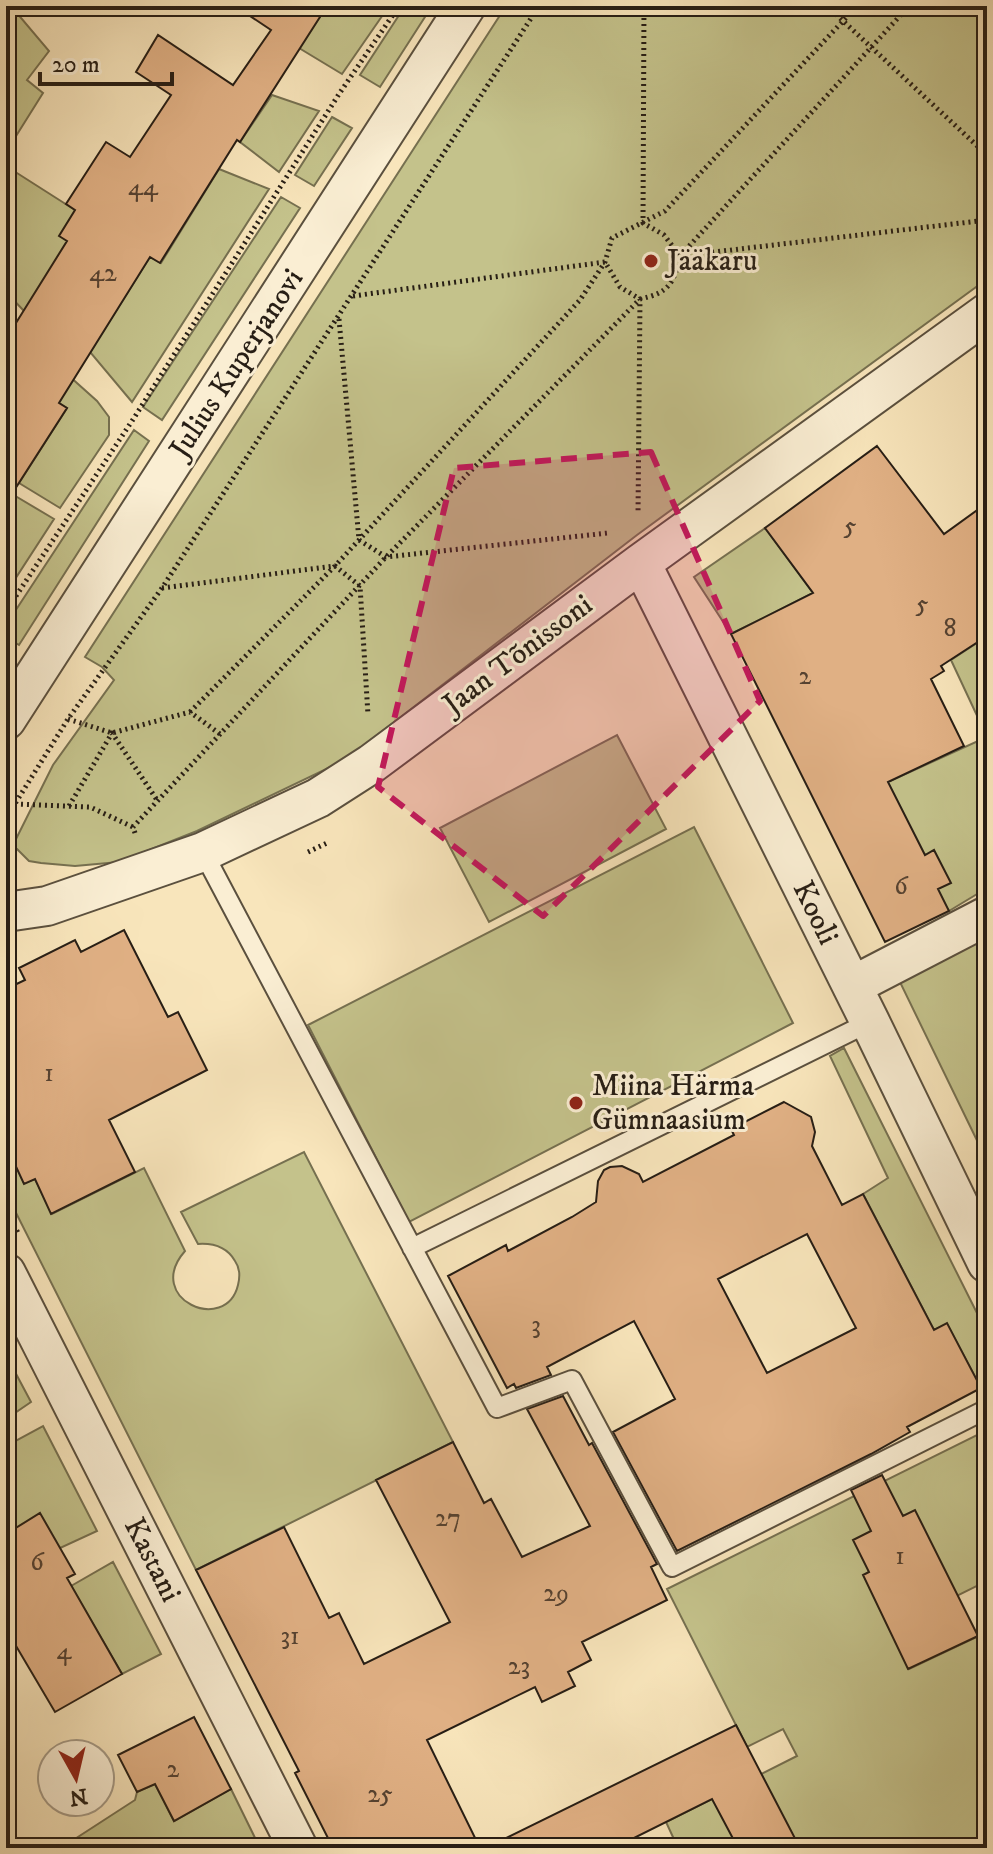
<svg xmlns="http://www.w3.org/2000/svg" width="993" height="1854" viewBox="0 0 993 1854" font-family="'IM FELL DW Pica',serif">
<style>
.green{fill:#c4c28b;stroke:#767050;stroke-width:2}
.building{fill:#e0b084;stroke:#271e15;stroke-width:2;fill-rule:evenodd}
.lines{fill:none;stroke-linecap:round;stroke-linejoin:round}
.service-casing{stroke:#5b503e;stroke-width:22}
.minor-casing{stroke:#5b503e;stroke-width:42}
.path{stroke:#271e15;stroke-width:5;stroke-dasharray:2 4;stroke-linecap:butt}
.service{stroke:#faeed3;stroke-width:18}
.minor{stroke:#faeed3;stroke-width:38}
.marked{fill:#c2185b;fill-opacity:0.2;stroke:#c2185b;stroke-width:6;stroke-dasharray:16 10;stroke-linejoin:round}
.poi-dot{fill:#8f2418;stroke:#faeed3;stroke-width:3}
.labels{text-anchor:middle;dominant-baseline:central;stroke-width:6;stroke-linejoin:round;paint-order:stroke}
.number-label{font-size:26px;fill:#554231}
.poi-label{font-size:30px;fill:#271e15;stroke:#faeed3;text-anchor:start}
.street-label{font-size:30px;fill:#271e15;stroke:#faeed3}
</style>
<rect width="100%" height="100%" fill="#f8e5bb"/>
<filter id="stains"><feTurbulence type="fractalNoise" baseFrequency=".0025" numOctaves="4"/><feColorMatrix values="0 0 0 0 .2 0 0 0 0 .09 0 0 0 0 .02 0 0 0 .5 -.17"/></filter>
<radialGradient id="worn" r=".72"><stop offset=".6" stop-color="#630" stop-opacity="0"/><stop offset="1" stop-color="#630" stop-opacity=".3"/></radialGradient>
<!-- green -->
<path class="green" d="M6,6H11L49,51L27,80L43,93L6,152Z
M327,6H389L342,74L299,48Z
M405,6H432L380,87L360,75Z
M506,6H987V279L637,535L345,760L197,831L119,862L75,866L41,863L29,861L16,848V839L53,765L114,680L102,667L85,657Z
M272,95L319,111L279,172L240,142Z
M332,117L352,128L314,186L295,175Z
M6,166L75,210L81,249L24,311L6,292Z
M219,169L269,189L132,402L90,352L150,257L161,263Z
M281,197L300,208L162,420L143,407Z
M20,332L97,401L109,417V435L60,508L19,483L67,408L6,369V350Z
M134,430L149,441L19,645L6,637V625Z
M12,494L54,519L6,593V503Z
M765,528L813,593L731,634L694,577Z
M987,574V888L949,911L868,791L987,737L951,660L980,641Z
M617,735L666,829L489,922L440,828Z
M694,827L793,1023L409,1222L308,1025Z
M987,934V1161L898,978Z
M844,1048L987,1333V1385L981,1388L947,1324L934,1330L863,1194L888,1178L830,1056Z
M6,1145L24,1183L35,1179L52,1214L144,1168L185,1251C143,1299 226,1335 238,1285C240,1277 240,1268 235,1261C227,1247 213,1243 198,1244L181,1212L304,1152L453,1442L196,1570L6,1193Z
M6,1355L31,1402L6,1419Z
M43,1426L97,1531L6,1573V1446Z
M987,1430V1581L898,1625L909,1669L987,1632V1847L678,1848L666,1822L797,1756L783,1729L747,1747L667,1589Z
M113,1562L161,1654L122,1674L71,1586Z
M155,1784L174,1821L231,1789L260,1848H61L135,1800L137,1792Z"/>
<!-- building -->
<path class="building" d="M235,6H327L240,142L237,140L160,263L150,257L59,403L67,408L6,503V339L67,241L59,236L75,210L66,204L106,142L130,157L171,95L136,72L158,35L233,85L271,30Z
M877,446L944,534L987,503V636L941,666L944,671L931,679L964,746L888,782L925,855L934,850L951,883L938,889L949,911L885,942L731,634L813,593L765,528Z
M124,930L168,1017L178,1012L207,1070L109,1120L135,1172L51,1214L35,1179L24,1184L6,1145V989L25,980L19,968L75,940L81,952Z
M784,1102L811,1117L815,1132L812,1146L842,1205L863,1194L934,1330L947,1323L981,1388L907,1427L910,1432L871,1454L677,1551L613,1432L675,1399L634,1321L547,1367L551,1375L516,1388L514,1384L507,1388L448,1276L506,1245L508,1251L572,1217L596,1202L598,1181L604,1170L610,1167L622,1166L639,1174L643,1182L734,1135L731,1129ZM807,1234L856,1328L767,1373L718,1279Z
M563,1396L589,1445L592,1443L657,1564L651,1567L667,1600L582,1642L591,1660L568,1672L575,1686L542,1702L535,1687L427,1740L480,1848H333L295,1773L299,1771L196,1570L284,1527L329,1618L339,1613L364,1664L450,1622L376,1480L453,1442L484,1503L491,1499L522,1557L590,1526L527,1409Z
M882,1475L903,1516L915,1510L978,1636L908,1669L863,1575L869,1572L853,1540L871,1531L851,1490Z
M40,1513L75,1574L67,1578L122,1674L55,1712L6,1629V1534Z
M194,1717L231,1789L174,1821L155,1784L137,1792L118,1755Z
M736,1725L800,1848H738L712,1799L614,1848H486Z"/>
<g class="lines">
<!-- service casing -->
<g class="service-casing">
<path id="service" d="M203,852L497,1408L572,1380L672,1567L987,1409
M412,1248L870,1022"/>
</g>
<!-- minor casing -->
<g class="minor-casing">
<path id="minor" d="M641,563L870,1022L987,1263
M6,720L466,6
M6,912L47,906L203,852L318,798L371,764L641,563L987,313
M852,986L987,916
M6,1273L298,1848"/>
</g>
<!-- path -->
<path class="path" d="M644,6L643,223L664,235L680,256L987,220
M827,6L987,155
M353,296L605,262L620,287L640,299L638,514
M339,319L359,540L386,557L608,533
M162,588L335,566L360,586L368,715
M6,611L134,418L339,94L399,6
M190,712L335,566L580,300L605,262L612,238L665,211L857,6
M68,719L112,733L190,712L220,734
M15,804L90,807L133,827L131,829
M69,806L112,733L157,800
M6,818L68,719L162,588L539,6
M135,833L133,827L386,557L640,299C669,293 674,283 680,256L909,6
M308,852L327,843
M6,1209L18,1233"/>
<!-- service -->
<use href="#service" class="service"/>
<!-- minor -->
<use href="#minor" class="minor"/>
</g>
<!-- marked area -->
<path class="marked" d="M651,452L760,701L543,916L378,787L454,468Z"/>
<!-- markers -->
<g class="poi-dot">
<circle cx="651" cy="261" r="8"/>
<circle cx="576" cy="1103" r="8"/>
</g>
<g class="labels">
<!-- number labels -->
<g class="number-label">
<text x="143" y="187">44</text>
<text x="103" y="273">42</text>
<text x="850" y="526">5</text>
<text x="922" y="604">5</text>
<text x="950" y="628">8</text>
<text x="805" y="676">2</text>
<text x="901" y="886">6</text>
<text x="49" y="1073">1</text>
<text x="536" y="1325">3</text>
<text x="448" y="1518">27</text>
<text x="900" y="1556">1</text>
<text x="37" y="1562">6</text>
<text x="556" y="1593">29</text>
<text x="290" y="1636">31</text>
<text x="64" y="1651">4</text>
<text x="519" y="1666">23</text>
<text x="173" y="1769">2</text>
<text x="380" y="1794">25</text>
</g>
<!-- poi labels -->
<g class="poi-label">
<text x="667" y="261">Jääkaru</text>
<text x="592" y="1086">Miina Härma<tspan x="592" dy="34">Gümnaasium</tspan></text>
</g>
<!-- street labels -->
<g class="street-label">
<text transform="translate(237 364) rotate(-57)">Julius Kuperjanovi</text>
<text transform="translate(518 655) rotate(-37)">Jaan Tõnissoni</text>
<text transform="translate(815 913) rotate(64)">Kooli</text>
<text transform="translate(152 1560) rotate(63)">Kastani</text>
</g>
</g>
<!-- margin -->
<rect width="993" height="1854" fill="none" stroke="#f8e5bb" stroke-width="32"/>
<rect x="8" y="8" width="977" height="1838" fill="none" stroke="#271e15" stroke-width="4"/>
<rect x="16" y="16" width="961" height="1822" fill="none" stroke="#271e15" stroke-width="2"/>
<!-- north arrow -->
<g transform="translate(76 1778) rotate(172)"><circle r="38" fill="#faeed3" stroke="#a69b87" stroke-width="2"/>
<path d="M0-6L14 30L0 20L-14 30Z" fill="#8f2418"/>
<text y="-12" font-size="22" font-weight="bold" text-anchor="middle" fill="#271e15">N</text>
</g>
<!-- scale -->
<path d="M40 72v12h132v-12" fill="none" stroke="#271e15" stroke-width="4"/>
<text x="52" y="72" font-size="24" fill="#271e15" stroke="#faeed3" stroke-width="6" paint-order="stroke">20 m</text>
<rect width="100%" height="100%" filter="url(#stains)"/>
<rect width="100%" height="100%" fill="url(#worn)"/>
</svg>
